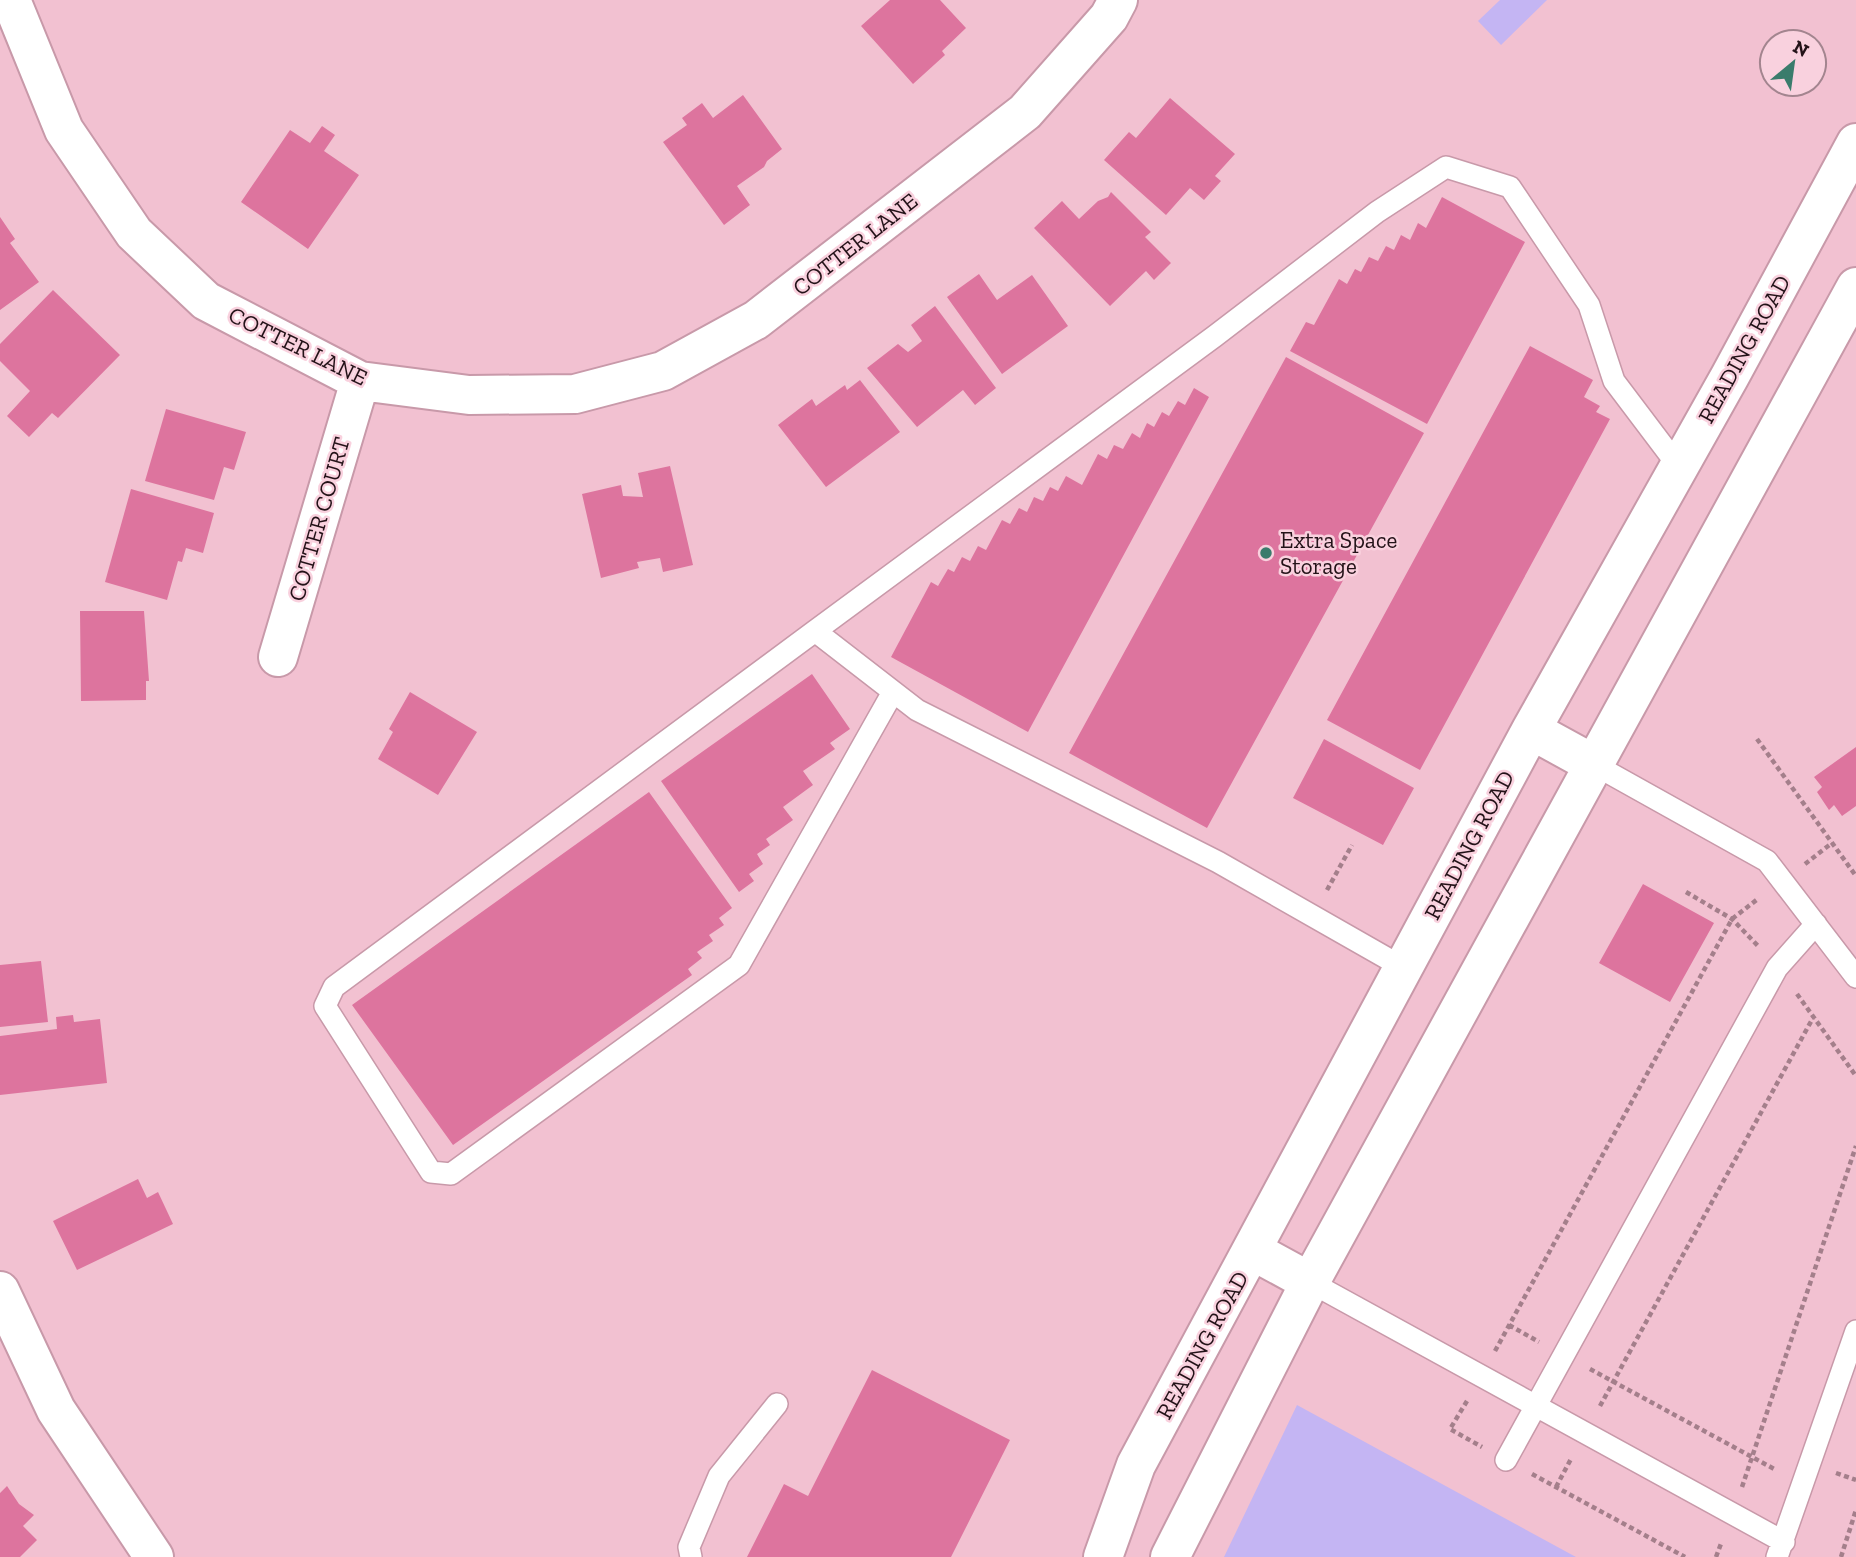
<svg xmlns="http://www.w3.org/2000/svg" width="1856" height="1557" viewBox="0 0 1856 1557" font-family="'Zilla Slab',serif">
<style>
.green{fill:#c4b5f3}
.building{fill:#dd749e}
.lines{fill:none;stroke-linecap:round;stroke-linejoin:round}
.service-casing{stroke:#c899a9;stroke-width:24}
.minor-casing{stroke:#c899a9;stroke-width:42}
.secondary-casing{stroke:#c899a9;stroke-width:42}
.path{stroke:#a47f8b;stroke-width:4.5;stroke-dasharray:5 3.5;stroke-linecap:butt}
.service{stroke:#fff;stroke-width:21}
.minor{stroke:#fff;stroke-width:38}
.secondary{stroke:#fff;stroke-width:38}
.poi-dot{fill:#3a7c6c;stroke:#f9d1de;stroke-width:2.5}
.labels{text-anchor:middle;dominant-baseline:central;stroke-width:5;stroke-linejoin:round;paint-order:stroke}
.street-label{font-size:23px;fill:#231218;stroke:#f9d1de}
.poi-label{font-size:23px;fill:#231218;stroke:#f9d1de;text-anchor:start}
</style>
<rect width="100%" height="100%" fill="#f2c1d1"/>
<!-- green -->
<path class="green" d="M1500,0H1547L1501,45L1478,21Z
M1297,1405L1576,1557H1224Z"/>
<!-- building -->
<path class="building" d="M890,0H940L966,28L942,51L945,55L913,84L861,26Z
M743,95L782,149L767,161L764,167L737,186L750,205L724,225L663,142L687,125L682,118L702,103L713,118Z
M1170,98L1235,154L1215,176L1221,181L1204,200L1190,188L1166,215L1104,160L1129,132L1136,138Z
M322,126L335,135L324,151L359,175L308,249L241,202L290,130L310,143Z
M1111,192L1151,232L1145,237L1171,263L1154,280L1146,271L1110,306L1034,228L1062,201L1079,219L1098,201L1108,197Z
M1442,197L1525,242L1427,424L1290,351L1306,322L1314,325L1339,279L1347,284L1355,269L1361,272L1369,257L1378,261L1386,246L1394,250L1401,235L1410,240L1418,223L1426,228Z
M0,217L15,239L10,243L39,282L0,310Z
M979,274L997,300L1032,275L1068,326L1002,374L947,297Z
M53,290L120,355L58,418L52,413L29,437L7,416L30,391L0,361V344Z
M935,306L996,388L975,405L963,390L917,427L867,368L898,344L908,352L922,341L911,325Z
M1530,346L1593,380L1584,397L1600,406L1596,412L1610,419L1420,770L1327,720Z
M1286,357L1424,433L1207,828L1069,753Z
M860,380L900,432L826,487L778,425L812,399L816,406L845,385L847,390Z
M1194,388L1209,397L1028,732L891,657L931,582L938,586L948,569L954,572L962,557L970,561L978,546L986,550L1002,520L1010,524L1019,508L1027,512L1034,497L1043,501L1050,487L1058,491L1066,476L1082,485L1098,454L1107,459L1114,445L1123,449L1132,433L1140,438L1147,423L1154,427L1162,412L1169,416L1178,401L1185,405Z
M166,409L246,432L234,470L224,467L214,500L145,481Z
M670,466L693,565L663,572L660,558L637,562L639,568L601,578L582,494L621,485L623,496L643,497L638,473Z
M131,489L214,513L203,553L186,548L182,562L178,561L167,600L105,582Z
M80,611H144L149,681H146V700L81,701Z
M812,674L850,729L830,743L835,749L803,771L813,785L783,807L793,820L766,839L770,845L757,854L763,864L749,874L754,881L739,892L661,781Z
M410,692L477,732L438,795L378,759L393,732L389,729Z
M1324,739L1414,788L1383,845L1293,798Z
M1856,747V806L1842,816L1834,805L1829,810L1817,792L1822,787L1814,777Z
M649,792L732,908L719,918L724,925L709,935L713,941L697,952L702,958L688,969L692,975L453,1145L352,1005Z
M1643,884L1714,923L1670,1002L1599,963Z
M41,961L48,1022L0,1027V965Z
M73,1015L74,1022L100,1019L107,1083L0,1095V1036L57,1029L56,1017Z
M138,1179L147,1198L158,1192L173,1224L77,1270L53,1221Z
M872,1370L1010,1440L951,1557H747L784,1484L808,1496Z
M7,1486L19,1504L34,1515L23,1526L37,1540L20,1557H0V1493Z"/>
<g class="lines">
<!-- service casing -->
<g class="service-casing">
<path id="service" d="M815,631L334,987L325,1006L431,1172L451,1174L739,965L893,692
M1595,765L1767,861L1856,977
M1404,968L1218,862L917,710L815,631L1215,336L1377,212L1446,167L1510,187L1589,305L1614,381L1679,467
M1310,1282L1784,1542
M1506,1460L1777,968L1816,924
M691,1557L689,1547L719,1476L777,1404
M1777,1557L1856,1331"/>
</g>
<!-- minor casing -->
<g class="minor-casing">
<path id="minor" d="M11,0L64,130L134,233L206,301L360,381L469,395L575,394L663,371L756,320L1025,112L1109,17L1118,0
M278,657L360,381
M0,1291L56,1410L154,1557"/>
</g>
<!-- secondary casing -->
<g class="secondary-casing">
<path id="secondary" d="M1531,730L1595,765
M1253,1251L1310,1282
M1103,1557L1136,1465L1531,730L1730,376L1856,143
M1170,1557L1310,1282L1856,287"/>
</g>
<!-- path -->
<path class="path" d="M1757,739L1856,876
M1805,864L1832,843
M1327,890L1352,845
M1686,892L1732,919L1759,947
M1797,994L1856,1076
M1509,1325L1539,1342
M1495,1351L1732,919L1759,898
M1590,1369L1776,1470
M1467,1401L1450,1429L1482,1447
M1600,1406L1814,1016
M1836,1473L1856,1480
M1532,1474L1685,1557
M1556,1487L1572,1457
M1742,1487L1856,1146
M1716,1557L1722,1541
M1841,1557L1856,1510"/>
<!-- service -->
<use href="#service" class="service"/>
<!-- minor -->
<use href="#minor" class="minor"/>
<!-- secondary -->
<use href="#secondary" class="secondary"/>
</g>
<!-- markers -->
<circle class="poi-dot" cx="1266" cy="553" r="7"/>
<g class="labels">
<!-- street labels -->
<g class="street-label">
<text transform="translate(855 244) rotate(-38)">COTTER LANE</text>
<text transform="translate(298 346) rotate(26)">COTTER LANE</text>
<text transform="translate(1744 349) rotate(-61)">READING ROAD</text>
<text transform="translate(319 519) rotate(-74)">COTTER COURT</text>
<text transform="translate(1469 845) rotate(-62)">READING ROAD</text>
<text transform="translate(1202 1345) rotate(-61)">READING ROAD</text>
</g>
<!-- poi labels -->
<g class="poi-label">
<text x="1280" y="540">Extra Space<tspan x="1280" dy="26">Storage</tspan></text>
</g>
</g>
<!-- north arrow -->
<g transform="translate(1793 63) rotate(29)"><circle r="33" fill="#f9d1de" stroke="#a3858f" stroke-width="2"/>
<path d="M0-5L12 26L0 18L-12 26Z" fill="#3a7c6c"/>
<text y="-10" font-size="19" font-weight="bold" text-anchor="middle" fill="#231218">N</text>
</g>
</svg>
